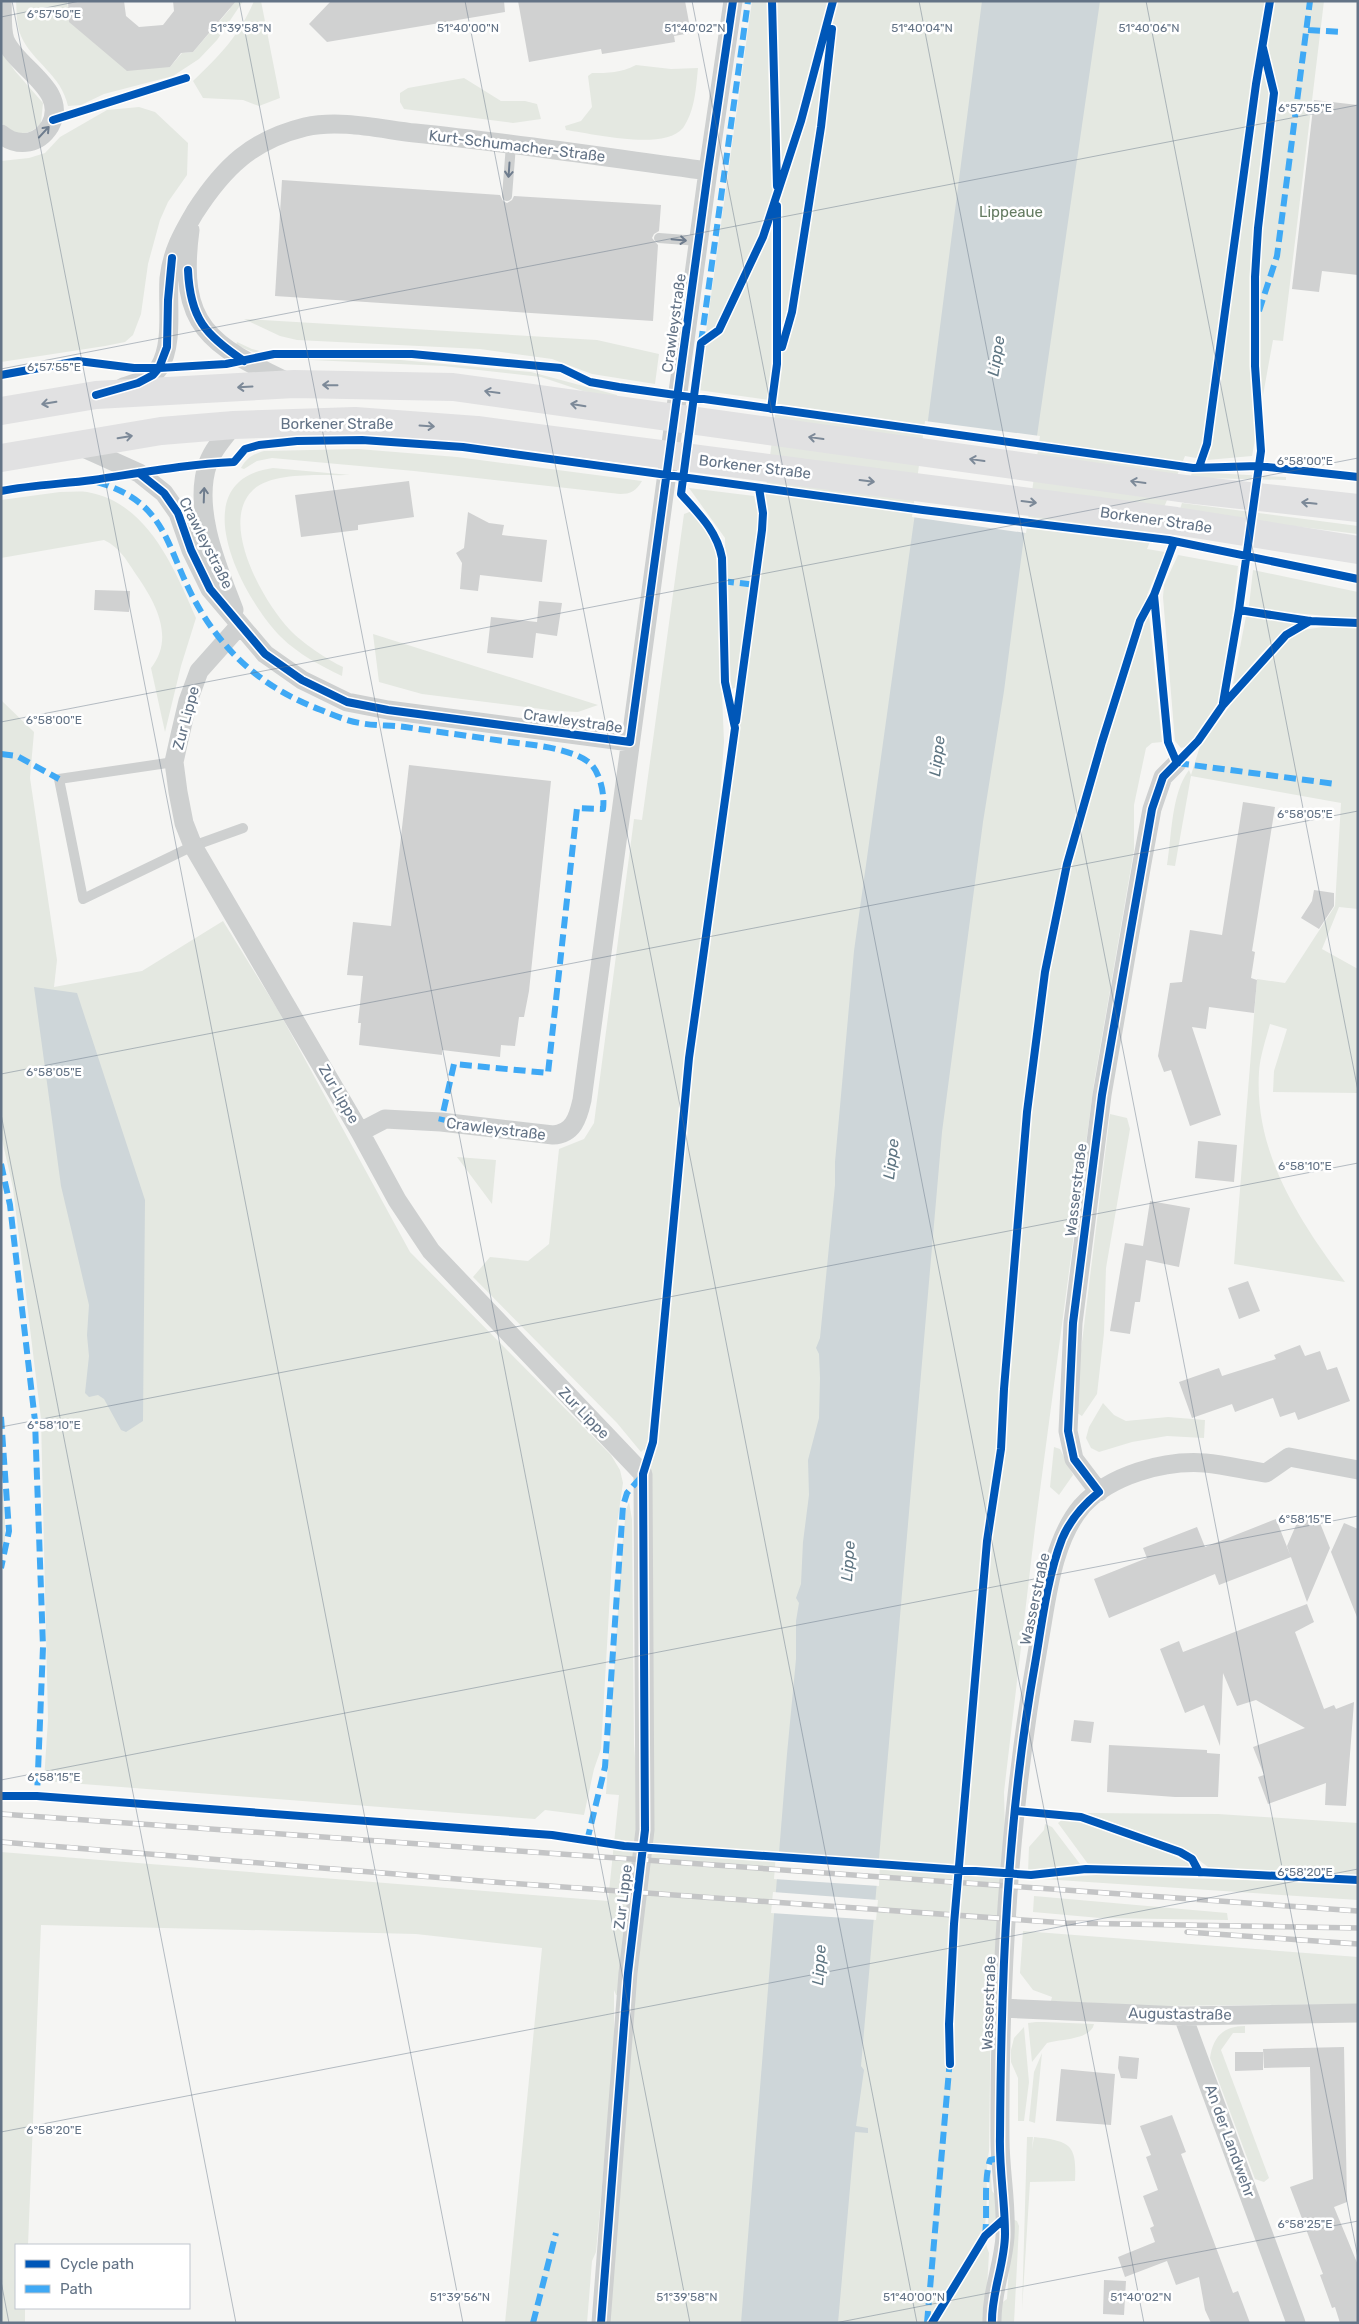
<svg xmlns="http://www.w3.org/2000/svg" width="1359" height="2324" viewBox="0 0 1359 2324" font-family="Rubik,sans-serif">
<style>
.green{fill:#e4e8e1}
.water{fill:#ced6d9}
.pier{fill:#f5f5f3}
.building{fill:#d0d1d1}
.lines{fill:none;stroke-linecap:round;stroke-linejoin:round}
.lane{stroke:#ced0d0;stroke-width:10}
.street{stroke:#ced0d0;stroke-width:19}
.primary{stroke:#e1e1e2;stroke-width:28}
.rail-casing{stroke:#c4c5c6;stroke-width:5.5}
.rail{stroke:#fff;stroke-width:4;stroke-dasharray:11;stroke-linecap:butt}
.quiet{stroke:#3fa9f5;stroke-width:6;stroke-dasharray:12 6;stroke-linecap:butt}
.cycleway-casing{stroke:#fff;stroke-width:11}
.cycleway{stroke:#0057b8;stroke-width:8}
.oneway{stroke:#6e7c8d}
.oneway2{stroke:#7c8998}
.ticks{fill:none;stroke:#637386;stroke-width:1;stroke-opacity:0.45}
.labels{text-anchor:middle;dominant-baseline:central;stroke-width:5;stroke-linejoin:round;paint-order:stroke}
.street-label{font-size:15px;fill:#637386;stroke:#fff}
.park-label{font-size:15px;fill:#657c62;stroke:#fff}
.water-label{font-size:16px;font-style:italic;fill:#5f7683;stroke:#fff}
.ticks-label{font-size:12px;text-anchor:middle;fill:#637386;stroke:#fff;stroke-width:5;stroke-linejoin:round;paint-order:stroke}
</style>
<rect width="100%" height="100%" fill="#f5f5f3"/>
<!-- green -->
<path class="green" d="M16,1H67L70,22L170,67L182,53L193,52L230,9L229,1H243L217,40L199,59L173,76L104,94L81,105L68,106C61,74 33,63 21,36C16,25 17,13 16,1Z
M254,1H261L280,98L259,106L243,100L203,98L193,81C220,55 239,36 254,1Z
M752,1H1324L1283,341L1273,340L1252,456L1207,460L1185,456L1147,549L1165,552L1147,595L1162,742L1152,743L1146,748L1134,805V850L1094,1083L1035,1528L1004,1792L1005,1831L991,2003L989,2151C985,2173 988,2193 986,2214C985,2229 983,2239 989,2253L985,2323H604L634,1998L616,1995L614,1990V2055L596,2252L592,2261L587,2323H505L542,1948L416,1934L41,1925L28,2245H16V2308H25V2323H1V1852L608,1901L619,1795L606,1794L622,1548L626,1510L629,1502L632,1519L634,1744L637,1784L644,1449L641,1452L617,1423L473,1277L490,1257L528,1261L549,1244L559,1149L584,1139L594,1123L634,819L642,820L684,514L692,511L708,532L716,547L724,742L719,812L711,868L726,803L777,401L698,390Z
M1,51L15,71L43,103L41,123C30,137 11,137 1,122Z
M636,65L671,69L698,68C696,88 695,111 683,128C664,151 594,134 566,130L565,126L581,121L592,107L588,76L592,73C609,73 620,73 636,65Z
M464,78L501,101H525L537,104L541,119L513,123L404,109L400,102V93L408,88Z
M139,107L155,112L188,143L187,175L168,202L160,220L148,264L141,314L133,335L125,342L105,346L1,362V161L29,158L45,153L60,137L107,110Z
M244,319L597,340L659,354L655,384L592,374L552,359L480,349L297,340L280,336Z
M237,342L252,349L274,355L401,360L531,372L617,395V398L583,391L541,377L443,366L268,358L236,345Z
M358,449L457,457L642,481C636,491 631,494 620,494L414,471L272,458L257,461L244,469L241,468C247,457 254,454 264,451Z
M273,468L350,475C324,476 273,471 253,490C218,523 264,603 290,630C301,642 328,660 343,667L342,676C321,666 298,654 281,637C243,599 180,481 273,468Z
M1192,472L1286,477V480L1203,478L1191,476Z
M689,488L754,496L759,517L736,687L732,689L729,678L725,538Z
M60,492C69,492 79,491 87,492C148,502 175,570 196,618L181,666L165,732L151,668C176,637 154,600 135,573C125,558 120,548 104,540L1,558V500Z
M1182,503L1358,526V534L1179,512Z
M1178,555L1238,566L1228,653L1218,703L1189,746L1181,748L1175,741L1163,597L1164,585Z
M1253,570L1358,592V619L1262,610L1249,606Z
M1246,616L1299,624C1272,636 1255,661 1237,683L1233,684Z
M1330,626L1358,628V909L1339,907L1322,949L1358,969V1093L1273,1092L1274,1071L1287,1029L1270,1024C1266,1039 1260,1056 1259,1072C1254,1153 1299,1220 1345,1282L1234,1264L1257,979L1285,983L1335,906L1341,803L1191,776L1175,866L1167,865C1172,835 1171,794 1189,770L1191,775L1200,746L1244,687L1279,646L1302,630Z
M373,634L598,705L578,712L557,711L422,694L379,682Z
M1,700L34,732L30,778L57,960L54,987L142,971L223,921L278,1010L410,1252L611,1455L620,1470L623,1483L612,1559L601,1749L594,1769L584,1815L545,1810L535,1819L44,1781L48,1719L41,1419L13,1188L1,1135Z
M1110,1114L1127,1118L1130,1129L1106,1268L1104,1333L1097,1394L1082,1416L1077,1413V1383Z
M457,1157L496,1160L492,1204Z
M1103,1403L1114,1415L1126,1421L1168,1417L1205,1420L1204,1438L1167,1436L1132,1442L1099,1452L1091,1448L1086,1438L1089,1427Z
M1054,1447L1060,1449L1073,1475L1059,1495L1050,1487Z
M1,1475L5,1518V1543L1,1545Z
M1086,1813L1218,1814L1358,1823V1878L1238,1872L1208,1867L1183,1848Z
M1069,1818L1164,1851L1189,1863V1867L1088,1864L1058,1823L1063,1819Z
M1045,1824L1052,1827L1080,1864L1028,1872L1029,1847L1044,1830Z
M1096,1875L1358,1884V1900L1043,1879Z
M1034,1896L1227,1913L1228,1920L1100,1918L1033,1912Z
M1023,1931L1358,1957V2004L1161,2006L1051,2001L1052,1997L1033,1990L1020,1973Z
M1036,2022H1044L1094,2024C1091,2040 1060,2039 1047,2043L1032,2062L1028,2023Z
M1245,2026V2033H1233L1221,2050L1269,2178L1264,2182L1255,2179L1210,2058C1213,2037 1223,2026 1245,2026Z
M1024,2027L1029,2082L1024,2121H1018V2078L1011,2062V2050L1014,2038Z
M1042,2053L1035,2123L1029,2121L1034,2072Z
M1027,2137H1033L1032,2149L1034,2137C1070,2141 1077,2144 1075,2181L1030,2182L1022,2310Z
M990,2164L992,2191L998,2198L997,2222L988,2230Z
M1012,2219L1017,2221L1019,2226L1014,2323H1000V2304L1007,2299Z"/>
<!-- water -->
<path class="water" d="M982,1H1100L1037,436L1004,691L983,822L942,1132L861,2066L864,2070L856,2126L868,2128V2133L855,2132L838,2323H741L787,1754L796,1659V1621L799,1603L796,1598L801,1584L803,1542L809,1495L808,1460L819,1418L820,1378L819,1354L816,1348L820,1338L835,1185V1162L854,951L928,420Z
M34,987L77,993L145,1200L143,1421L126,1432L121,1430L104,1399L98,1395L89,1397L85,1393L89,1356L87,1335L89,1305L61,1186Z"/>
<!-- pier -->
<path class="pier" d="M925,421L1040,436L1026,533L912,517Z
M776,1854L880,1861L879,1886L774,1879Z
M773,1892L878,1900L876,1920L771,1913Z"/>
<!-- building -->
<path class="building" d="M68,1H124L126,16L139,27L163,25L174,11L173,1H236L193,52L181,53L170,67L127,71L69,22Z
M331,1H504L505,12L327,42L309,24Z
M518,1H685L691,33L674,36L675,42L602,54L601,49L529,62Z
M1314,100L1358,105V275L1322,271L1319,292L1292,289Z
M282,180L500,195L503,201L507,203L512,200L514,196L661,205L659,231L654,234L652,238L658,245L653,321L275,296Z
M409,481L414,517L358,525V530L301,537L295,495Z
M468,512L489,523L504,525L502,535L547,540L542,582L480,575L478,591L460,589L462,563L456,553L464,548Z
M95,590L130,591L129,612L94,610Z
M539,601L562,603L557,636L536,633L533,658L487,653L491,617L537,622Z
M409,765L551,781L529,991L524,1017H519L515,1046L501,1045L500,1057L442,1050V1055L359,1045L361,1023H358L363,976L347,975L353,922L391,926Z
M1243,802L1275,807L1252,951L1255,952L1251,978L1257,980L1254,1013L1209,1007L1206,1029L1192,1027L1221,1115L1190,1126L1171,1070L1164,1072L1158,1056L1170,983L1182,982L1190,930L1222,935Z
M1314,890L1334,893V906L1319,929L1301,918L1312,901Z
M1198,1141L1237,1145L1234,1182L1195,1178Z
M1150,1201L1190,1208L1179,1267L1146,1260L1140,1302H1135L1130,1334L1110,1331L1125,1243L1143,1246Z
M1248,1281L1260,1311L1239,1319L1228,1288Z
M1300,1345L1305,1356L1320,1351L1327,1370L1337,1367L1350,1401L1298,1420L1295,1412L1280,1417L1273,1398L1235,1412L1232,1404L1192,1418L1179,1382L1219,1368L1222,1376L1276,1359L1274,1355Z
M1300,1516L1310,1521L1318,1518L1330,1548L1307,1602L1287,1546Z
M1276,1519L1291,1557L1219,1585L1215,1574L1109,1618L1094,1579L1147,1558L1143,1548L1197,1527L1205,1547Z
M1344,1523L1358,1529L1357,1617L1331,1552Z
M1307,1604L1314,1622L1295,1632L1324,1709L1334,1705L1336,1709L1354,1702L1346,1806L1325,1805L1326,1783L1268,1804L1258,1777L1264,1775L1253,1747L1305,1728L1256,1700L1237,1706L1223,1673L1220,1746L1204,1705L1185,1713L1160,1649L1179,1641L1183,1652Z
M1074,1720L1094,1722L1091,1743L1071,1741Z
M1109,1745L1207,1750V1753L1220,1754L1218,1797H1175L1107,1792Z
M1344,2047L1347,2202L1334,2207L1358,2265V2323H1340L1335,2307L1332,2308L1320,2275L1323,2274L1290,2187L1313,2179L1310,2067L1264,2068L1263,2049Z
M1235,2052H1263V2070L1235,2071Z
M1119,2056L1139,2058L1137,2079L1121,2078L1118,2068Z
M1061,2069L1115,2074L1111,2125L1056,2121Z
M1172,2115L1186,2152L1181,2154L1233,2293L1238,2291L1250,2323H1211L1205,2310L1199,2277L1176,2285L1167,2261L1125,2277L1118,2257L1155,2242L1150,2228L1154,2226L1143,2196L1158,2190L1146,2157L1151,2155L1140,2126Z
M1104,2280L1126,2281L1124,2315L1103,2314Z"/>
<g class="lines">
<!-- lane -->
<path class="lane" d="M507,196L511,145
M659,238L699,241
M174,762L59,779L83,899L193,846L243,828"/>
<!-- street -->
<path class="street" d="M1,134C9,141 18,144 29,142C39,140 45,134 50,126C70,90 16,68 5,40C1,29 3,12 2,1
M190,230C177,327 210,345 290,383
M123,387C136,383 152,379 159,368C174,343 167,306 169,278C172,252 182,234 195,212C224,167 252,140 305,127C340,119 380,129 415,133C513,143 610,158 708,171
M234,425C225,436 213,449 208,463C192,509 218,568 234,610
M77,445L139,473L164,493L178,513L191,550L210,589L265,654L302,680L347,702L388,710L630,742
M240,625L199,671L188,701L180,735L174,762L178,792L184,823L193,846L360,1132L397,1200L431,1251L643,1474L645,1830L628,1973L601,2323
M360,1132L385,1119L441,1122L553,1135C573,1134 578,1118 582,1100L708,171L733,1
M1099,1492L1074,1459L1068,1431L1073,1323L1102,1095L1142,863L1152,809L1163,777L1177,763
M1001,2008L1183,2016L1358,2013
M1183,2016L1296,2323
M992,2323C991,2293 1003,2266 1005,2237C1007,2204 1000,2172 1000,2139C999,1973 1010,1805 1039,1642C1047,1598 1052,1541 1082,1506C1110,1475 1164,1460 1205,1463C1225,1465 1246,1470 1266,1473L1289,1457L1358,1470"/>
<!-- primary -->
<path class="primary" d="M1,411L96,395L294,384L453,387L1186,489L1358,508
M1,458L161,431L234,425L355,421L477,430L1176,521L1358,550"/>
<!-- rail casing -->
<g class="rail-casing">
<path id="rail" d="M1,1814L1358,1911
M1,1842L494,1882L1065,1923L1358,1928
M1187,1932L1358,1944"/>
</g>
<!-- rail -->
<use href="#rail" class="rail"/>
<!-- quiet -->
<path class="quiet" d="M1308,30L1343,32
M1259,311L1277,256L1310,1
M701,343L748,1
M97,482C168,503 165,546 195,601C224,654 265,689 321,710C333,715 347,721 360,723C375,726 391,725 405,727C440,732 475,737 510,742C533,745 568,748 587,761C600,769 605,795 603,809L577,808L548,1073L454,1064L441,1122
M722,581L756,585
M1,754L17,756L59,779
M1177,763L1336,784
M1,1164L10,1205L35,1421L43,1647L37,1796
M1,1417L9,1531L1,1568
M587,1841L605,1767L623,1506L627,1493L643,1475
M985,2236C988,2211 983,2183 990,2160L1000,2158
M533,2323L556,2233
M927,2323L950,2059"/>
<!-- cycleway casing -->
<g class="cycleway-casing">
<path id="cycleway" d="M772,1L777,186
M53,120L186,78
M188,270C190,318 205,335 244,361
M782,347L792,312L821,127L832,29
M1,375L78,361L134,368H159L226,364L274,354H412L561,368L590,382L619,387L1193,468L1258,466L1358,477
M96,395L138,383L153,375L159,368L167,347L168,300L172,258
M771,409L777,364V206
M1199,467L1207,444L1256,84L1270,1
M139,473L164,493L178,513L191,550L210,589L265,654L302,680L347,702L388,710L630,742L708,171L733,1
M1,491C32,485 62,484 93,480C140,473 187,464 234,462L245,449L259,445L297,441L362,440L463,447L923,510L1169,540L1358,579
M1154,595L1168,742L1177,763
M1239,610L1310,621L1358,623
M1223,703L1239,610L1261,451L1255,366V277L1258,228L1274,93L1263,48
M736,721L762,530L763,513L759,488
M1,1796H37L552,1835L624,1846L1031,1875L1086,1869L1199,1872L1358,1880
M1016,1811L1081,1817L1180,1852L1192,1859L1199,1872
M950,2064L949,2024L954,1924L987,1541L1001,1449L1004,1389L1027,1112L1045,972L1067,864L1102,742L1140,621L1154,595L1174,542
M601,2323L628,1973L645,1830L643,1474L653,1442L689,1058L735,728L725,682L722,558C717,531 699,514 681,494L701,343L719,330L763,237L801,121L833,1
M932,2323L985,2236L1004,2219
M992,2323C991,2293 1005,2264 1005,2234C1005,2201 999,2169 1000,2136C1001,1979 1007,1819 1035,1664C1042,1623 1047,1578 1062,1539C1070,1520 1083,1505 1099,1492L1074,1459L1068,1431L1073,1323L1102,1095L1152,809L1163,777L1198,741L1223,705L1286,635L1310,621"/>
</g>
<!-- cycleway -->
<use href="#cycleway" class="cycleway"/>
</g>
<!-- one-way arrows -->
<defs><path id="oneway-shaft" d="M-6 0H5M1.5-3L5.5 0L1.5 3" fill="none" stroke-width="1.6" stroke-linecap="round" stroke-linejoin="round" transform="scale(1.25)"/></defs>
<g class="oneway">
<use href="#oneway-shaft" transform="translate(44 132) rotate(-47)"/>
<use href="#oneway-shaft" transform="translate(509 170) rotate(94)"/>
<use href="#oneway-shaft" transform="translate(679 240) rotate(5)"/>
<use href="#oneway-shaft" transform="translate(204 495) rotate(-88)"/>
</g>
<g class="oneway2">
<use href="#oneway-shaft" transform="translate(330 385) rotate(-179)"/>
<use href="#oneway-shaft" transform="translate(245 387) rotate(177)"/>
<use href="#oneway-shaft" transform="translate(492 392) rotate(-172)"/>
<use href="#oneway-shaft" transform="translate(49 403) rotate(171)"/>
<use href="#oneway-shaft" transform="translate(578 405) rotate(-171)"/>
<use href="#oneway-shaft" transform="translate(427 426) rotate(4)"/>
<use href="#oneway-shaft" transform="translate(125 437) rotate(-9)"/>
<use href="#oneway-shaft" transform="translate(816 438) rotate(-172)"/>
<use href="#oneway-shaft" transform="translate(977 460) rotate(-172)"/>
<use href="#oneway-shaft" transform="translate(867 481) rotate(7)"/>
<use href="#oneway-shaft" transform="translate(1138 482) rotate(-172)"/>
<use href="#oneway-shaft" transform="translate(1029 502) rotate(7)"/>
<use href="#oneway-shaft" transform="translate(1309 503) rotate(-174)"/>
</g>
<!-- ticks -->
<path class="ticks" d="M12,1L463,2323M239,1L690,2323M465,1L917,2323M692,1L1144,2323M919,1L1358,2258M1146,1L1358,1091M1,17L80,1M1,369L1358,105M1,722L1358,458M1,1074L1358,811M1,1114L236,2323M1,1427L1358,1163M1,1780L1358,1516M1,2132L1358,1869M1,2281L9,2323M835,2323L1358,2221"/>
<g class="labels">
<!-- street labels -->
<g class="street-label">
<text transform="translate(517 146) rotate(7)">Kurt-Schumacher-Straße</text>
<text transform="translate(674 323) rotate(-82)">Crawleystraße</text>
<text x="337" y="424">Borkener Straße</text>
<text transform="translate(755 467) rotate(7)">Borkener Straße</text>
<text transform="translate(1156 520) rotate(8)">Borkener Straße</text>
<text transform="translate(206 543) rotate(63)">Crawleystraße</text>
<text transform="translate(186 718) rotate(-75)">Zur Lippe</text>
<text transform="translate(573 721) rotate(8)">Crawleystraße</text>
<text transform="translate(339 1094) rotate(60)">Zur Lippe</text>
<text transform="translate(496 1129) rotate(7)">Crawleystraße</text>
<text transform="translate(1076 1190) rotate(-83)">Wasserstraße</text>
<text transform="translate(584 1413) rotate(46)">Zur Lippe</text>
<text transform="translate(1035 1599) rotate(-78)">Wasserstraße</text>
<text transform="translate(623 1897) rotate(-83)">Zur Lippe</text>
<text transform="translate(989 2003) rotate(-88)">Wasserstraße</text>
<text transform="translate(1180 2014) rotate(1)">Augustastraße</text>
<text transform="translate(1230 2141) rotate(70)">An der Landwehr</text>
</g>
<!-- park labels -->
<g class="park-label">
<text x="1011" y="212">Lippeaue</text>
</g>
<!-- water labels -->
<g class="water-label">
<text transform="translate(996 356) rotate(-81)">Lippe</text>
<text transform="translate(937 756) rotate(-83)">Lippe</text>
<text transform="translate(891 1159) rotate(-83)">Lippe</text>
<text transform="translate(848 1561) rotate(-86)">Lippe</text>
<text transform="translate(819 1965) rotate(-86)">Lippe</text>
</g>
</g>
<g class="ticks-label">
<text x="54" y="18">6°57'50"E</text>
<text x="241" y="32">51°39'58"N</text>
<text x="468" y="32">51°40'00"N</text>
<text x="695" y="32">51°40'02"N</text>
<text x="922" y="32">51°40'04"N</text>
<text x="1149" y="32">51°40'06"N</text>
<text x="1305" y="112">6°57'55"E</text>
<text x="54" y="371">6°57'55"E</text>
<text x="1305" y="465">6°58'00"E</text>
<text x="54" y="724">6°58'00"E</text>
<text x="1305" y="818">6°58'05"E</text>
<text x="54" y="1076">6°58'05"E</text>
<text x="1305" y="1170">6°58'10"E</text>
<text x="54" y="1429">6°58'10"E</text>
<text x="1305" y="1523">6°58'15"E</text>
<text x="54" y="1781">6°58'15"E</text>
<text x="1305" y="1876">6°58'20"E</text>
<text x="54" y="2134">6°58'20"E</text>
<text x="1305" y="2228">6°58'25"E</text>
<text x="460" y="2301">51°39'56"N</text>
<text x="687" y="2301">51°39'58"N</text>
<text x="914" y="2301">51°40'00"N</text>
<text x="1141" y="2301">51°40'02"N</text>
</g>
<!-- border -->
<rect width="1359" height="2324" fill="none" stroke="#637386" stroke-width="5"/>
<!-- legend -->
<rect x="15" y="2244" width="175" height="65" fill="#ffffff" stroke="#c1c7cf"/>
<rect x="25" y="2260" width="25" height="8" fill="#0057b8" stroke="#c1c7cf"/>
<text x="60" y="2269" font-size="15" fill="#637386">Cycle path</text>
<rect x="25" y="2285" width="25" height="8" fill="#3fa9f5" stroke="#c1c7cf"/>
<text x="60" y="2294" font-size="15" fill="#637386">Path</text>
</svg>
